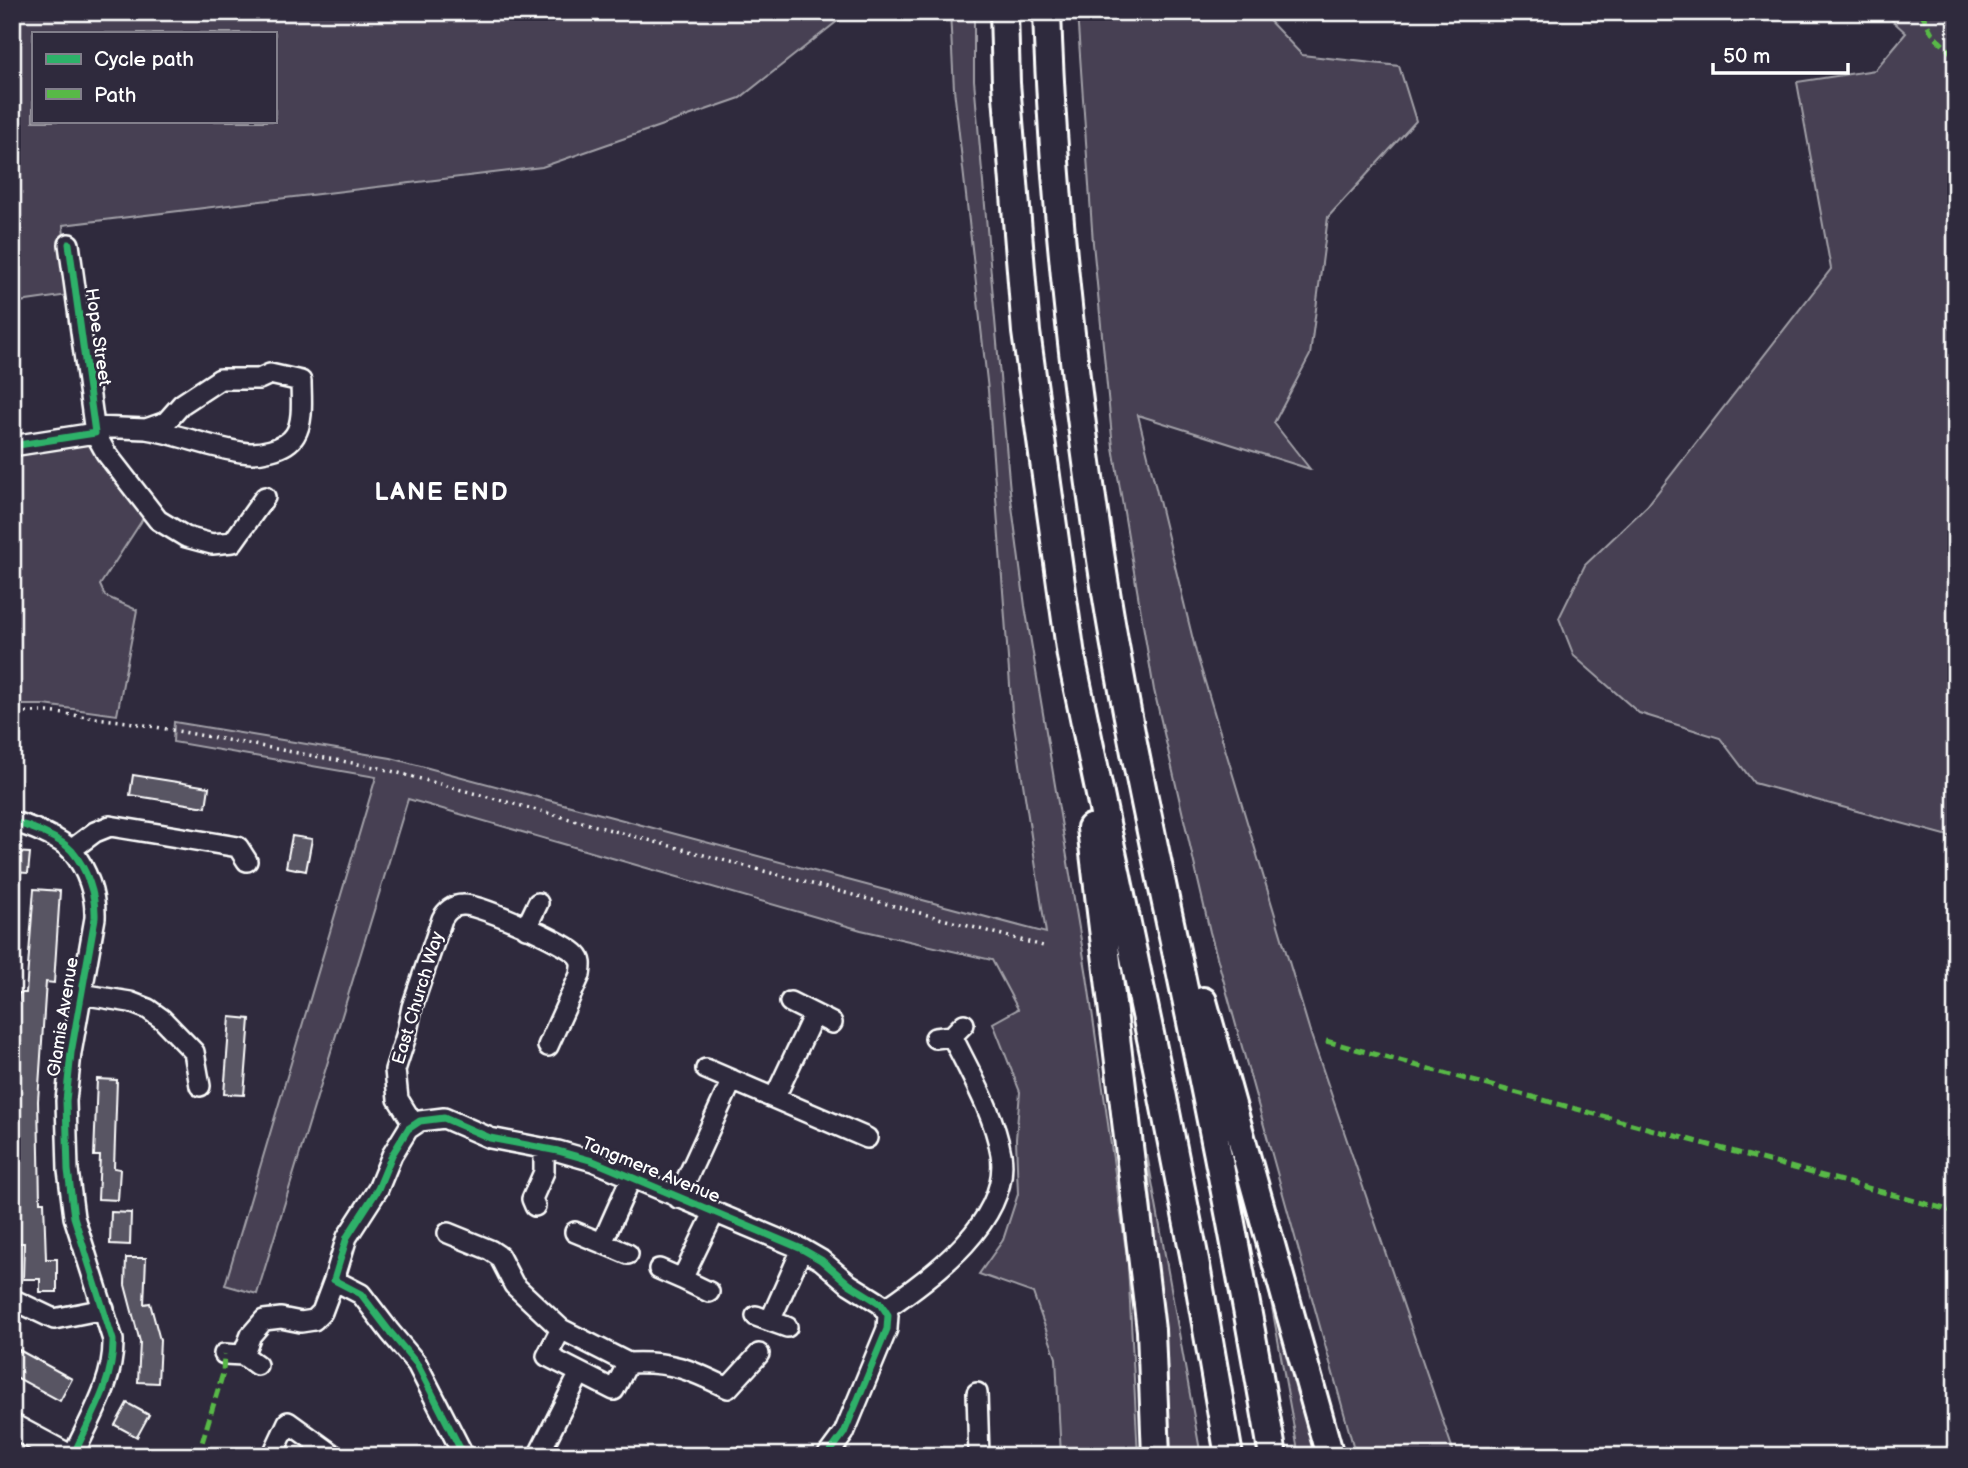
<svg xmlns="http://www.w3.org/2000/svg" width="1968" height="1468" viewBox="0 0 1968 1468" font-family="'Balsamiq Sans',sans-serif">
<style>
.green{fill:#464152;stroke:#a2a0a8;stroke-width:2;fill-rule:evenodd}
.building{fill:#595564;stroke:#fff;stroke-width:2}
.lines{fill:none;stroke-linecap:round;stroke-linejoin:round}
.minor-casing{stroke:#fff;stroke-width:24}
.major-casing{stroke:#fff;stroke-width:28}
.highway-casing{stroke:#fff;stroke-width:32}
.path{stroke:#fff;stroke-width:3.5;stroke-dasharray:2 5;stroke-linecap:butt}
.minor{stroke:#2f2a3d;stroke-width:19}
.major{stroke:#2f2a3d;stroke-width:23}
.highway{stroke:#2f2a3d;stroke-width:26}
.quiet{stroke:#58b947;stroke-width:5;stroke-dasharray:10 5;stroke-linecap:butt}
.cycleway-casing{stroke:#2f2a3d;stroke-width:11}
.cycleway{stroke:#2db169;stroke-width:7}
.labels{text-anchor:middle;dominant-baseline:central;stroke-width:5;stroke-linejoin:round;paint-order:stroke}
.street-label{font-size:18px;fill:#fff;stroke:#2f2a3d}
.district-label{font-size:24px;font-weight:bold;letter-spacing:2px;fill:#fff;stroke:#2f2a3d}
</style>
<rect width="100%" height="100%" fill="#2f2a3d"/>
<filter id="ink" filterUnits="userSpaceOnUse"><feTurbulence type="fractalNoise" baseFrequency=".0143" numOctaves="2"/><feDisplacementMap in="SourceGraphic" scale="14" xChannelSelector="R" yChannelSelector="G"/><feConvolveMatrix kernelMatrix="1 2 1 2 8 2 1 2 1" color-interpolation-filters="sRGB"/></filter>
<g filter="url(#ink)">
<!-- green -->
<path class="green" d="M12,12H849L740,98L542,167L63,225L69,295L12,303ZM33,33H275V121H33Z
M950,12H974V80L1010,491L1025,606L1087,976L1128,1264L1138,1456H1061L1056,1358L1033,1293L979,1274L1003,1240L1018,1194L1016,1139L1020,1092L993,1023L1018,1009L992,960L861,930L408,799L257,1294L225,1285L376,777L173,742L174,722L391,758L1046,933L1012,712L988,390L954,89Z
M1077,12H1261L1302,55L1399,66L1416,121L1328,217L1310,355L1274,423L1310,469L1138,415L1196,652L1311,1035L1455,1456H1356L1210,932L1154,690L1113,447L1093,243Z
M1883,12H1956V838L1754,783L1720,738L1639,713L1574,656L1559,618L1585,565L1647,506L1831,269L1797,82L1875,70L1906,33Z
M75,444L89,445L97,451L145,512L141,522L100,585L105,596L137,610L117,715L44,705H12V452Z
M1147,1154L1201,1456H1168L1164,1351Z
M1261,1246L1323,1456H1299Z"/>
<!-- building -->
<path class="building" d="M133,775L209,787L206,807L130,795Z
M292,836L312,839L306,871L286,867Z
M12,852L30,853L28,873L12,872Z
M34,889L60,891L54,983L46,982L38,1101L40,1202H44L46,1259H57V1292H40V1279H23L24,1243H19L17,1193H14L12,1091L16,1032L19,993H26Z
M230,1017L250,1019L244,1095L224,1094Z
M97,1079L117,1080L114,1168L120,1169L118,1200L98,1199L100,1156H94Z
M111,1212L131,1213L130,1245L110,1244Z
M126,1258H146L144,1304L150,1303L160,1340L158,1383L138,1382L140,1342L125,1285Z
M19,1350L72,1379L60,1401L12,1375V1361Z
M127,1403L149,1415L137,1437L115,1425Z"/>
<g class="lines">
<!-- minor casing -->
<g class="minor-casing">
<path id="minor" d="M69,244L95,433L106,453L158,520L186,537L212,544L233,542L265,497
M95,427L146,429L166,422L182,404L220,379H259L270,374L301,381C301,397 304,421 295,435C286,450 257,455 241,452C209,447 178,434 146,429
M12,446L95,433
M12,822C28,825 62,839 72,851C87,869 96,895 95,918L71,1053L66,1101L68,1170L74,1217L113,1340C114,1382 90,1418 73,1456
M71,850L95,832L110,826L238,847L247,861
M526,928L538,903
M81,994L130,1002L148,1009L162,1019L194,1052L200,1086
M790,1002L832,1023
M935,1038L952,1036L964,1024
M706,1069L867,1138
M775,1097L814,1014
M414,1125L398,1099L395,1070L406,1036L412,1007L442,919C446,911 453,905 463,905C479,904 567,943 577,955C583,961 581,967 580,975L548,1046
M678,1198L732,1080
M535,1206L532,1199L544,1172V1148
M575,1232L602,1243L631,1178
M448,1233L490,1250L499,1256L514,1285L561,1329
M602,1243L628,1254
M659,1269L682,1279L714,1213
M682,1279L709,1292
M12,1299L54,1319L104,1309
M885,1309C932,1277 1011,1220 1001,1154C994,1113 970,1073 952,1036
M756,1316L770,1321L802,1249
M770,1321L787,1327
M561,1329L628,1363L614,1390L547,1356Z
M224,1354L243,1355L257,1365
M243,1355L251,1335L264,1320L281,1318L301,1322L314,1320L322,1312L334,1280
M628,1363C671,1361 689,1369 728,1388L759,1354
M977,1393L979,1456
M272,1456L288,1422L335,1456
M464,1456L417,1364L390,1332L361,1294L334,1280L347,1237L378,1189L392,1155L408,1129L420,1121L444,1118L490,1138L558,1151L593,1161L802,1249L821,1260L849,1284L881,1304L888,1315L887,1329L844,1433L827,1456
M538,1456L580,1373"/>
</g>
<!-- major casing -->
<g class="major-casing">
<path id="major" d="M12,1426L68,1456"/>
</g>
<!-- highway casing -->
<g class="highway-casing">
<path id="highway" d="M1004,12L1006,83L1026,332L1071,656L1158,1072L1195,1260L1229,1456
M1047,12C1053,193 1073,375 1100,553C1124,716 1161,876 1194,1037C1223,1176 1249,1316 1273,1456
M1091,828L1151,1330L1156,1456
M1203,1001L1330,1456"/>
</g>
<!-- path -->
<path class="path" d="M12,712H48L128,722L380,768L1043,946"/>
<!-- minor -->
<use href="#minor" class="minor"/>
<!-- major -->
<use href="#major" class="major"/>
<!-- highway -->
<use href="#highway" class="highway"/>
<!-- quiet -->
<path class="quiet" d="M1921,12L1933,35L1956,57
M1326,1041L1956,1212
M198,1456L223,1373L224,1354"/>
<!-- cycleway casing -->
<g class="cycleway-casing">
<path id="cycleway" d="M12,446L95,433L69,244
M12,822C28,825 62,839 72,851C87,869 96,895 95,918L71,1053L66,1101L68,1170L74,1217L113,1340C114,1382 90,1418 73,1456
M464,1456L417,1364L390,1332L361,1294L334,1280L347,1237L378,1189L392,1155L408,1129L420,1121L444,1118L490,1138L558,1151L593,1161L802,1249L821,1260L849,1284L881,1304L888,1315L887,1329L844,1433L827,1456"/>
</g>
<!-- cycleway -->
<use href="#cycleway" class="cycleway"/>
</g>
</g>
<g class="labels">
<!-- street labels -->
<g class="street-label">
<text transform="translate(98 337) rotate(82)">Hope Street</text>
<text transform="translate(418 998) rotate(-73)">East Church Way</text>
<text transform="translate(63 1017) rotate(-81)">Glamis Avenue</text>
<text transform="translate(651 1170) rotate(22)">Tangmere Avenue</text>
</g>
<!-- district labels -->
<g class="district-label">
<text x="442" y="492">LANE END</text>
</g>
</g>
<!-- margin -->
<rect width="1968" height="1468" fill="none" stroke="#2f2a3d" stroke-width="42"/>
<rect x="21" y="21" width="1926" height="1426" fill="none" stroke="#fff" stroke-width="2.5" filter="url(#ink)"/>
<!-- legend -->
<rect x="32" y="32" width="245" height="91" fill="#2f2a3d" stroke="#827f8b" stroke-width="2"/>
<rect x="46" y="54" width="35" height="10" fill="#2db169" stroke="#827f8b" stroke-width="2"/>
<text x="94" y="66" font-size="21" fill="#ffffff">Cycle path</text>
<rect x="46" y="89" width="35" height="10" fill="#58b947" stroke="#827f8b" stroke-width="2"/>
<text x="94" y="102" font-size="21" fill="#ffffff">Path</text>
<!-- scale -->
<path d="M1713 63v10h135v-10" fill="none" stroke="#ffffff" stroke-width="3.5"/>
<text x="1723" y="63" font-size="21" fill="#ffffff" stroke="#2f2a3d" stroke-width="5" paint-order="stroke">50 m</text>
</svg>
